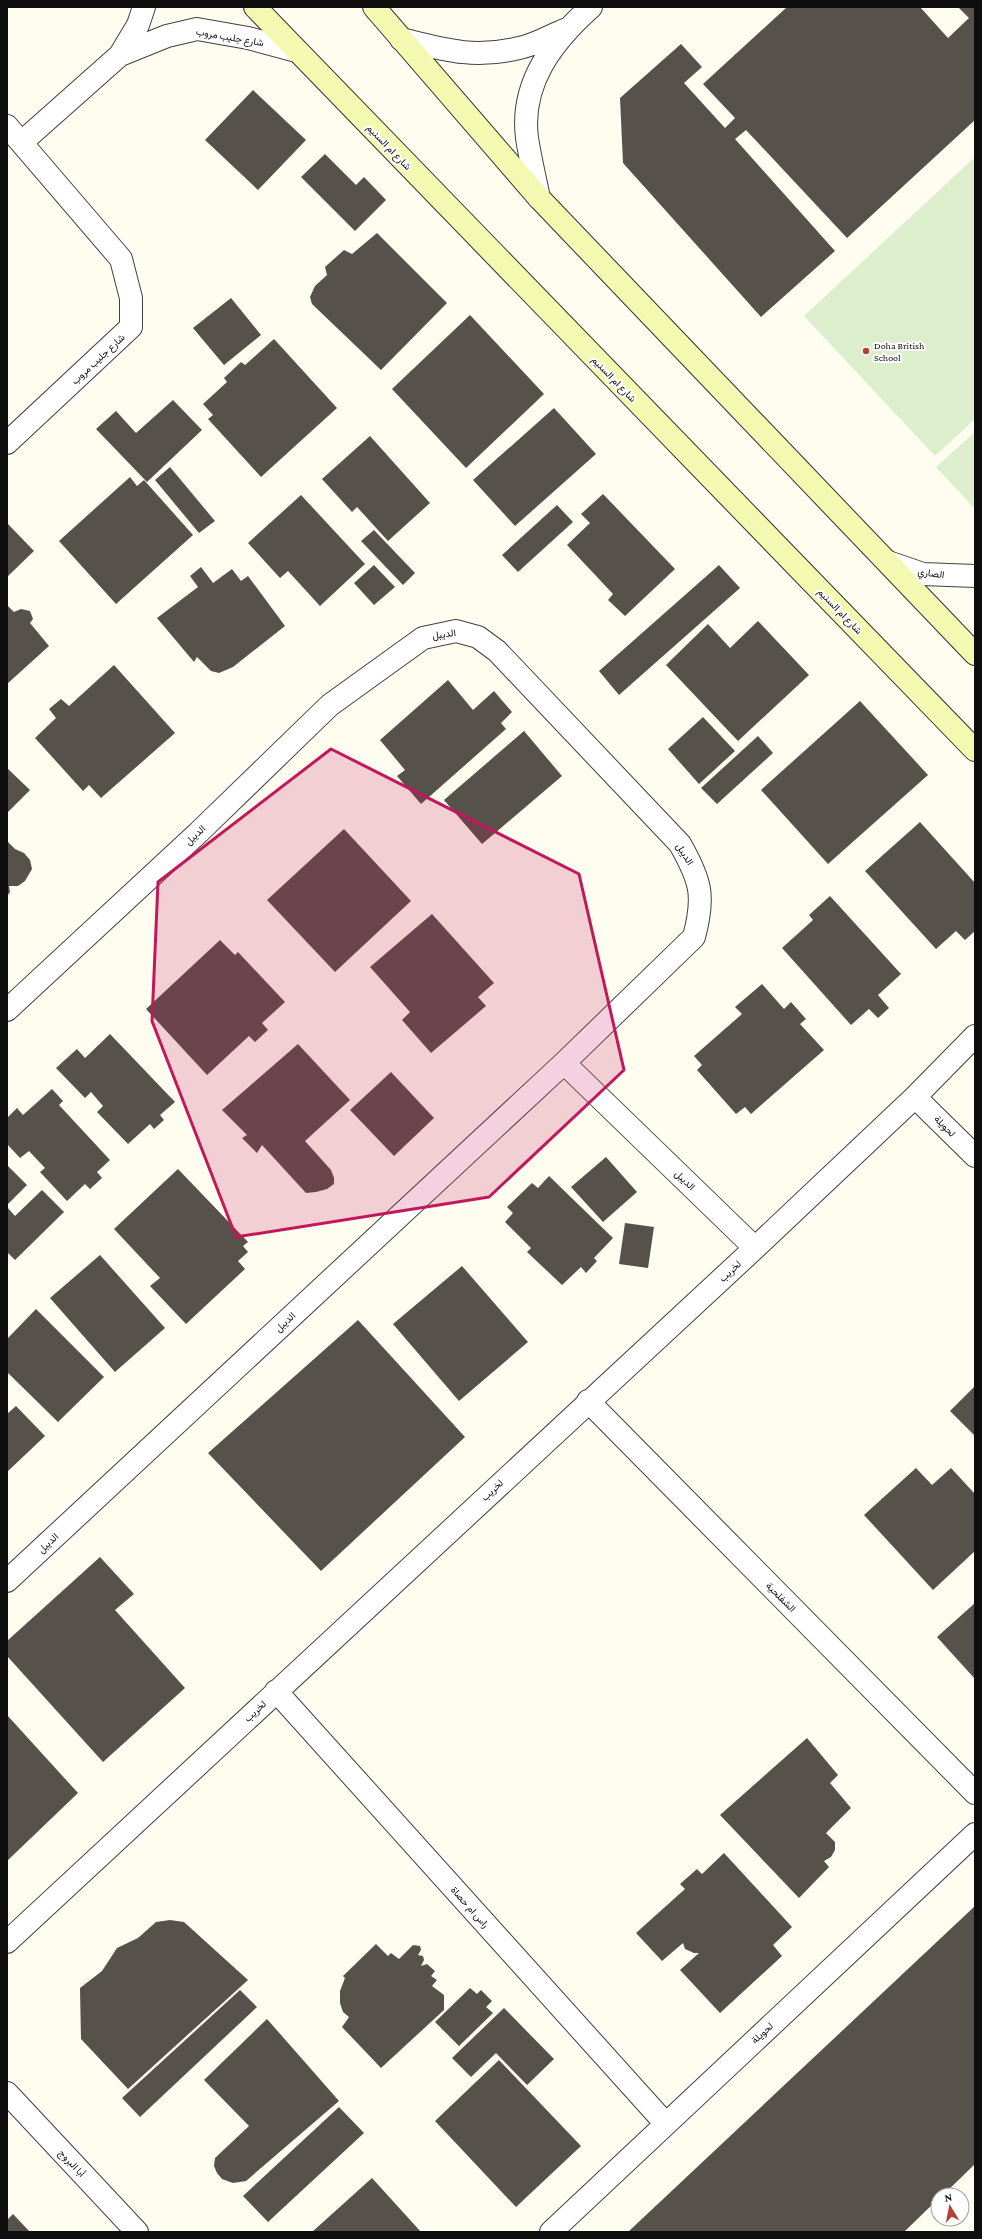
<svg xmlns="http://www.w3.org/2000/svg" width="982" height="2239" viewBox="0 0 982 2239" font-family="'Crimson Pro',Vazirmatn,serif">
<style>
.pitch{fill:#ddeecd}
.building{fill:#56514b}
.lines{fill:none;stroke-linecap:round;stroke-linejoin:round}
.street-casing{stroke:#414141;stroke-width:24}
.secondary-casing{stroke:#303030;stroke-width:24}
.street{stroke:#fff;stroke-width:22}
.secondary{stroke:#f4f9b1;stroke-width:22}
.marked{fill:#c2185b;fill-opacity:0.2;stroke:#c2185b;stroke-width:3;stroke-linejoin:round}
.poi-dot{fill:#b44131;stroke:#fff;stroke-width:1.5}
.labels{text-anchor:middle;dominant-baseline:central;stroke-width:4;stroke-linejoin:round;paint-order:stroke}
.street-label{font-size:10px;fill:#0e0e0e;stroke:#fff}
.poi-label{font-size:10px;fill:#0e0e0e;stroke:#fff;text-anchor:start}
</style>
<rect width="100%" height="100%" fill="#fefdf0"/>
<!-- pitch -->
<path class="pitch" d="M975,157V419L935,456L804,316Z
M975,432V509L936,467Z"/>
<!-- building -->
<path class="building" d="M787,7H920L948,38L969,18L958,7H975V120L847,238L746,130L735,139L835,251L761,317L623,163L620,98L681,44L702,67L684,83L725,128L735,118L703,84Z
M253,90L306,140L258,190L205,140Z
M325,154L356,185L364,177L386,200L355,231L301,177Z
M377,233L447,303L381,370L312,304L310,297L315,286L327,275L325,267L344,250L352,254Z
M231,298L261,335L224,365L193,328Z
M470,315L544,394L466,468L392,389Z
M274,339L337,408L261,477L208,419L213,415L203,404L227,382L224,378L241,362L245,365Z
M173,400L202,430L147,482L96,429L116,411L136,433Z
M554,408L596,454L515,526L473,480Z
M370,436L430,503L388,541L357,507L352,512L322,479Z
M170,467L215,521L199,533L155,480Z
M130,477L137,486L144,480L193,535L116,604L59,541Z
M603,494L675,569L625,616L608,600L613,594L567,545L590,523L581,514Z
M301,495L365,564L320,606L288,571L280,578L248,543Z
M557,505L573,522L518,572L502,555Z
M7,523L34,551L7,577Z
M374,530L415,573L403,585L361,541Z
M374,565L395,587L374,605L354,583Z
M719,565L740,588L619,695L599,671Z
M201,567L213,583L232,569L241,581L248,576L285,626L233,667L219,673L211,671L197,657L194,662L157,618L198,587L190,576Z
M7,605L14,612L21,609L30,611L33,619L30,623L49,646L7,684Z
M758,621L809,675L738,741L666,665L708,624L730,648Z
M114,665L175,733L101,798L89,785L83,791L35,738L56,718L49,709L61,699L69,706Z
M448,680L473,710L494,691L512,712L501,723L506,729L421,804L397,776L405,770L380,740Z
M860,701L928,775L828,864L761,790Z
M703,717L735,751L699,784L668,749Z
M524,731L562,776L482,844L444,800Z
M758,736L773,753L717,804L701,788Z
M7,768L30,790L7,813Z
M920,822L975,883V931L965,940L956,931L936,949L865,871Z
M344,829L411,901L335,972L267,900Z
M7,841L15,849L24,853L30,860L32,869L25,881L18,886H9L10,892L7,896Z
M830,896L901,974L878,995L889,1008L878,1018L869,1009L851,1025L782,948L813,920L809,915Z
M432,914L494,983L478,997L486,1006L431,1053L402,1020L410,1012L370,967Z
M220,940L235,955L238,952L285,1002L262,1023L268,1030L255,1042L249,1036L207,1075L146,1009Z
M762,984L784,1009L791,1002L806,1019L800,1024L824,1050L751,1114L745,1107L736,1114L697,1070L702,1065L694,1056L742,1014L735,1007Z
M110,1034L175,1102L160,1115L164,1120L154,1129L150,1124L128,1144L97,1112L103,1106L91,1092L85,1098L56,1068L77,1049L85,1058Z
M298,1044L350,1100L305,1141L331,1170L334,1178V1184L327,1189L316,1192L306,1193L262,1145L257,1153L242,1138L247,1135L222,1110Z
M391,1072L434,1118L394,1156L350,1110Z
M52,1089L63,1101L59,1105L110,1160L97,1172L102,1178L90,1189L85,1184L67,1201L40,1172L45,1168L29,1151L20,1158L7,1144V1118L17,1108L23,1115Z
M606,1157L637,1192L603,1222L571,1187Z
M7,1165L27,1185L7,1205Z
M178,1169L248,1242L243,1246L248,1252L238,1261L245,1269L186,1324L150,1286L160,1278L114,1229Z
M549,1176L613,1238L594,1258L597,1261L586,1273L581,1267L562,1285L527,1252L531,1248L505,1222L513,1213L507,1207L532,1183L538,1188Z
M42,1190L64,1212L15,1260L7,1252V1207L15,1216Z
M625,1223L654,1227L648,1268L619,1264Z
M100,1255L165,1328L115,1372L50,1298Z
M462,1266L528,1342L459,1401L393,1324Z
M36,1309L104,1377L58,1422L7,1372V1339Z
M358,1320L465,1437L321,1571L208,1453Z
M975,1386V1436L950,1411Z
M16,1406L45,1436L7,1472V1414Z
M916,1468L932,1485L951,1468L975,1494V1551L933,1590L864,1515Z
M100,1557L134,1594L115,1610L185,1688L103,1762L7,1656V1641Z
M975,1603V1679L937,1637Z
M7,1715L78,1793L7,1861Z
M807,1738L838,1775L830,1783L851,1808L826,1833L835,1842V1850L831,1857L824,1861L829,1867L799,1898L720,1815Z
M724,1853L792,1927L773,1945L782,1956L720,2013L680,1970L699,1953H694L685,1949L683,1943L662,1961L636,1933L685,1889L680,1884L697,1869L702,1874Z
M975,1906V2164L943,2195H938V2199L904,2232H628Z
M170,1920L184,1922L248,1980L128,2089L81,2039L80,1988L102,1971L117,1948L138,1938L156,1922Z
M376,1944L388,1956L391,1953L399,1959L413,1945L420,1946L421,1950L418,1955L423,1956L424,1960L421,1966L427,1964L435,1971L431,1976L437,1980L432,1986L444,1995V2010L381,2068L342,2027L349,2017L343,2012L340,2003V1991L345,1978L343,1976Z
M470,1988L477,1994L481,1990L492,2001L486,2007L493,2013L459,2046L435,2022Z
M240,1990L257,2007L140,2117L122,2098Z
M504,2008L554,2059L527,2085L496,2053L471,2077L452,2058Z
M267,2019L339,2101L246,2181L233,2183L222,2179L217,2173L214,2166L215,2158L249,2126L204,2080Z
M499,2060L581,2146L516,2207L435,2121Z
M339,2107L364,2133L268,2222L243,2196Z
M372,2178L421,2232H312Z
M13,2214L30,2232H7V2220Z"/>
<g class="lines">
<!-- street casing -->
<g class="street-casing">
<path id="street" d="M401,39C445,50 474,59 519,48C535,45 551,35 567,29
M120,55L167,36L197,29L248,38L296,51
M7,126L121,259L131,298V327L7,443
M22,142L120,55L138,25L144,7
M539,198C535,178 530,158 527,138C520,83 553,41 591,7
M888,562L923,574L975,576
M7,1010L199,832L330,705L423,638L456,631L478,637L497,651L680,844C701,881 705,896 694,937L564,1063L7,1581
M564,1063L755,1248
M915,1097L975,1156
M588,1401L975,1793
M276,1691L665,2123
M7,1942L755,1248L915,1097L975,1036
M7,2093L137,2232
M551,2232L975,1834"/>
</g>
<!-- secondary casing -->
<g class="secondary-casing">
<path id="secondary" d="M255,7L975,750
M374,7L539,198L975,654"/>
</g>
<!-- street -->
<use href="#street" class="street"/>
<!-- secondary -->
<use href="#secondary" class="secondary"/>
</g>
<!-- marked area -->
<path class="marked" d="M331,749L579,874L624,1070L489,1197L236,1237L152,1021L158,882Z"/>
<!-- markers -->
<circle class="poi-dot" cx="866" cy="351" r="4"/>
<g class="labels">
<!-- street labels -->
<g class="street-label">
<text transform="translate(230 37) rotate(10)">شارع جليب مروب</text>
<text transform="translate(389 147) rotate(46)">شارع ام السنيم</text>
<text transform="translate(98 359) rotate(-43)">شارع جليب مروب</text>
<text transform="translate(614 379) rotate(46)">شارع ام السنيم</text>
<text transform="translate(931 573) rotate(8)">الصاري</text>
<text transform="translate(840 611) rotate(46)">شارع ام السنيم</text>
<text transform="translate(444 634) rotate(-8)">الديبل</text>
<text transform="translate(195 835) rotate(-43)">الديبل</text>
<text transform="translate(685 854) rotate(58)">الديبل</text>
<text transform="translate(945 1126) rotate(45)">لحويلة</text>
<text transform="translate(685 1180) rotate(44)">الديبل</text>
<text transform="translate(730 1271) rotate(-43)">لخريب</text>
<text transform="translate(285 1322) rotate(-43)">الديبل</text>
<text transform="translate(492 1490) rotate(-43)">لخريب</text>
<text transform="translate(48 1543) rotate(-43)">الديبل</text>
<text transform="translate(781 1597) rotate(45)">الشفلحية</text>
<text transform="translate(255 1711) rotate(-43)">لخريب</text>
<text transform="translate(470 1907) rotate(48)">راس ام حصاة</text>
<text transform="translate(762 2033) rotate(-43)">لحويلة</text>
<text transform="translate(72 2163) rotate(47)">أبا البروج</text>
</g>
<!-- poi labels -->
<g class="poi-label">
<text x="874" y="345">Doha British<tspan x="874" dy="12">School</tspan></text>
</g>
</g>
<!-- border -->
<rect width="982" height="2239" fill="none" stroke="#0e0e0e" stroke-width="16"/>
<!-- north arrow -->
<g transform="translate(950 2207) rotate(350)"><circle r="19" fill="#ffffff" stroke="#9f9f9f"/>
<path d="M0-3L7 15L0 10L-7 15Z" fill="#b44131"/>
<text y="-6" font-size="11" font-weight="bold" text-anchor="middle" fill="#0e0e0e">N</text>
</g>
</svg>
